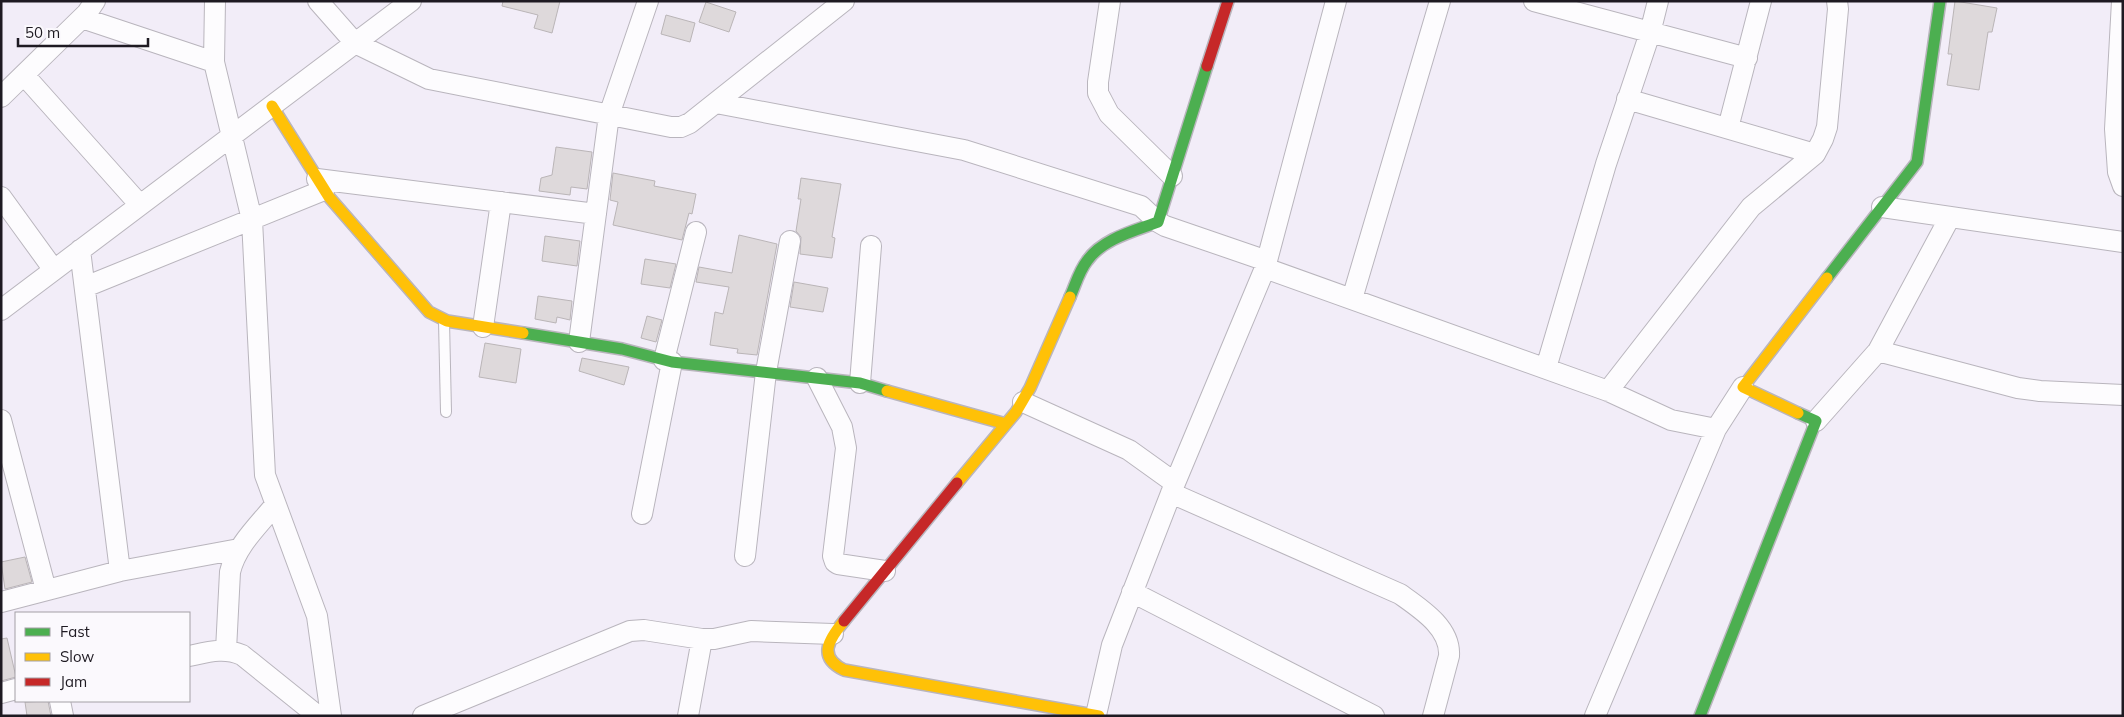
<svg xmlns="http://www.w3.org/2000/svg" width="2124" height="717" viewBox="0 0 2124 717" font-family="Mulish,sans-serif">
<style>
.building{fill:#ded9db;stroke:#bab5b7}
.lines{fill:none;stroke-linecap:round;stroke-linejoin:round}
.lane-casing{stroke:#b9b5bd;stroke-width:12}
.street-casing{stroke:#b9b5bd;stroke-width:22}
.fast-casing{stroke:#b9b5bd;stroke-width:14}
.slow-casing{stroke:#b9b5bd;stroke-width:14}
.jam-casing{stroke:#b9b5bd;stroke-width:14}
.lane{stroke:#fdfcfe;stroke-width:10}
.street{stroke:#fdfcfe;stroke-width:20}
.fast{stroke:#4caf50;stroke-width:11}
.slow{stroke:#ffc107;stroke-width:11}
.jam{stroke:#c62828;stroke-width:11}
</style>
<rect width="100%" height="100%" fill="#f2edf8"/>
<!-- building -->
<path class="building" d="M503,1H560L552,33L534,28L538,15L502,6Z
M1955,1L1997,8L1992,32H1988L1979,90L1947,85L1952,54H1948Z
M706,2L736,12L729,32L699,22Z
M666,15L695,23L690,42L661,34Z
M556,147L592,152L587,189L571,187L570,195L539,191L541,178L552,175Z
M613,173L655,181L654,186L696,194L692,214L689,213L682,240L613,225L618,202L610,200Z
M801,178L841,184L832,237L835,238L832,258L800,254L801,237L796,231L801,199H798Z
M739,235L777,244L757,355L737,353L738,349L710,345L715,312L723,314L729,287L696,282L699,267L732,273Z
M545,236L580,241L577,266L542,261Z
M645,259L676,264L670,288L641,284Z
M794,282L828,288L823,312L790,307Z
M538,296L572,301L570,320L557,317L556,323L535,319Z
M647,316L662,320L656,342L641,338Z
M485,343L521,349L516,383L479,377Z
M582,358L629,367L624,385L579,371Z
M25,557L32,582L5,589L1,562Z
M7,638L16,677L1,681V639Z
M48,701L51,716H27L25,702Z"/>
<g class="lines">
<!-- lane casing -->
<g class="lane-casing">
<path id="lane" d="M444,321L446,412"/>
</g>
<!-- street casing -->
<g class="street-casing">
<path id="street" d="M215,1L214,62L252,220L265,475L317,616L331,716
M318,1L355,43L429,79L671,127H681L690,123L844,1
M1110,1L1098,82V93L1109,114L1172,176
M1534,1L1747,58
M2122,1L2115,129L2118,172L2123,186
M82,18L214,62
M24,75L140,205
M1,97L87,13L95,1
M1627,99L1815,154
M716,103L964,150L1141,206L1158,222L1165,226L1267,261
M1728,128L1761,1
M317,179L596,214
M1,197L54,270
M1882,207L2123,242
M80,250L120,571
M1265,268L1608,391L1671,420L1716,429
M85,287L324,190
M1352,299L1440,1
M1,310L411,1
M483,327L501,202
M579,342L609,115L648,1
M1878,351L2018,388L2040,391L2123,395
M664,360L696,232
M1546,368L1606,164L1650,33L1658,1
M817,378L842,427L846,448L833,556L835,562L838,564L885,571
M860,383L871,246
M1608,391L1751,207L1815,154L1823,139L1827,127L1838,9L1837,1
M1023,402L1129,450L1175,483
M1,420L46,590
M1816,421L1878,351L1950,217
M1171,493L1400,594C1421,609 1451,628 1449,656L1433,716
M642,514L672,362
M745,556L766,372L790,241
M1132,592L1374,716
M1,602L120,571L239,549
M226,650L230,572C236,546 258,526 275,505
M189,656C208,652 224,647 242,655L318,716
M1,693L16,689
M60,701L63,716
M1096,715L1112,645L1175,483L1265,268L1336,1
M423,716L630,631L644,630L702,639H714L751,631L833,634
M688,716L702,639
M1595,716L1716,429L1743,387"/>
</g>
<!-- fast casing -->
<g class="fast-casing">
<path id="fast" d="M1827,278L1917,162L1940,1
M1070,297C1075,286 1079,271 1087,261C1102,239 1134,231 1158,222L1207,66
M523,333L622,349L672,362L860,383L887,391
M1700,716L1816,421L1798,413"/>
</g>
<!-- slow casing -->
<g class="slow-casing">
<path id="slow" d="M272,106L329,197L429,312L447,321L523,333
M887,391L1006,424
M1798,413L1743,387L1827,278
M957,483L1016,412L1030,388L1070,297
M844,621C829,639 817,657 844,670L1099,716"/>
</g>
<!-- jam casing -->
<g class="jam-casing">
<path id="jam" d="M1207,66L1228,1
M844,621L957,483"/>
</g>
<!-- lane -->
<use href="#lane" class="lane"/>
<!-- street -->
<use href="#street" class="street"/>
<!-- fast -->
<use href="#fast" class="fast"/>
<!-- slow -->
<use href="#slow" class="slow"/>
<!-- jam -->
<use href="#jam" class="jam"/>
</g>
<!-- border -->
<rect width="2124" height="717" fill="none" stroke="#1e1a22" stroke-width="5"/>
<!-- legend -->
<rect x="15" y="612" width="175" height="90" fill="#fbf9fd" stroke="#a3a0a5"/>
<rect x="25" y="628" width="25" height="8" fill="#4caf50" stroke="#a3a0a5"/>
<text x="60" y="637" font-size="15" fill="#1e1a22">Fast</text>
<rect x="25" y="653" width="25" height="8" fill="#ffc107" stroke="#a3a0a5"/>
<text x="60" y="662" font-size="15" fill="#1e1a22">Slow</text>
<rect x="25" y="678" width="25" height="8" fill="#c62828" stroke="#a3a0a5"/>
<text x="60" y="687" font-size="15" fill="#1e1a22">Jam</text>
<!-- scale -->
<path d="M18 38v8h130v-8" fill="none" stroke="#1e1a22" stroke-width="2.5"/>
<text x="25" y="38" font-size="15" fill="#1e1a22" stroke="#fbf9fd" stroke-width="4" paint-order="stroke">50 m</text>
</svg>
